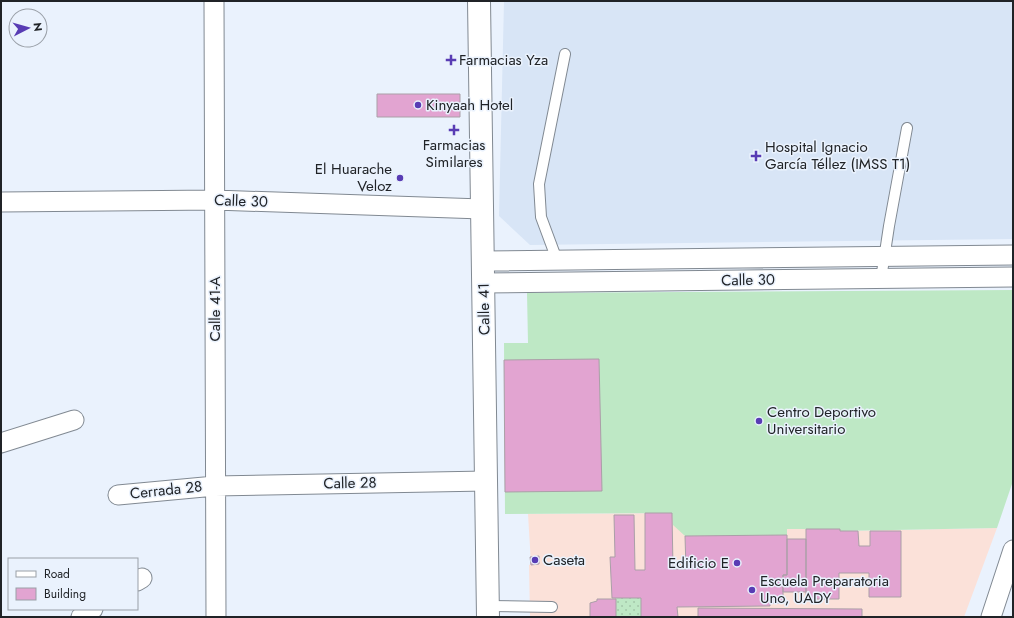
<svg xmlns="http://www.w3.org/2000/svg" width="1014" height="618" viewBox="0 0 1014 618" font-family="Jost,sans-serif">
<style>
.built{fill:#d8e5f6}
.education{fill:#fbe1d9}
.garden{fill:url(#garden-dots)}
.pitch{fill:#bee8c5}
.building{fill:#e2a4d1;stroke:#aa9fa7}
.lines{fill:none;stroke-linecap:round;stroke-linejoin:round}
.service-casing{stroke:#818992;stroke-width:12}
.minor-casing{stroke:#818992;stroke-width:21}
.tertiary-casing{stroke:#818992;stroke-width:24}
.service{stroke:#fff;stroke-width:10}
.minor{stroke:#fff;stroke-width:19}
.tertiary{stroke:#fff;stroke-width:22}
.poi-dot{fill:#583cb4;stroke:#eaf2fd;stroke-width:1.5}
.labels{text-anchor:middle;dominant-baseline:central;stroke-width:3;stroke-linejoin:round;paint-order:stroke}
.poi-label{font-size:15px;fill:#202327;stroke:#eaf2fd;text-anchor:start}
.street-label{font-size:15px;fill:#202327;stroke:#eaf2fd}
</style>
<defs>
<pattern id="garden-dots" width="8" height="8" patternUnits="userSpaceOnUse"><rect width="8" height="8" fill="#bee8c5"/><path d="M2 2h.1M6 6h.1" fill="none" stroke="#a3c7a9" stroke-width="1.8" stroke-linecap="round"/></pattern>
</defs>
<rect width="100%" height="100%" fill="#eaf2fd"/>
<!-- built -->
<path class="built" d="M504,1H1013V239L530,245L499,216Z"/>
<!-- education -->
<path class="education" d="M672,513L787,535V529H840V531L997,528L964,617H530L529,565L531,564L528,514Z"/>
<!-- garden -->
<path class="garden" d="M615,598H641V617H616Z"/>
<!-- pitch -->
<path class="pitch" d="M1013,290V481L997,528L840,531V529H787V535L685,536L673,525L672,513L505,514L504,343H528L527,293Z"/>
<!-- building -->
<path class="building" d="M377,94H460V117H377Z
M599,359L602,491L505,492L504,360Z
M645,513H672L673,569H686L685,536L787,535V575H783V603H770V606L677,607L678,617H641V598H612L610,557H615L614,515H634L635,570H645Z
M806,529H840V531H858L859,546H870V531H901V597H869V573H839V599H806Z
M787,539H806V592H783V575H787Z
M539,556V564L531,565L530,557Z
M597,599H616V617H590V603L597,601Z
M698,608L862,609V617H698Z"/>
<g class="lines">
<!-- service casing -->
<g class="service-casing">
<path id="service" d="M557,260L541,217L539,184L565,54
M881,279L889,226L907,128
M488,606L552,607"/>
</g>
<!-- minor casing -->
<g class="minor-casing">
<path id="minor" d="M214,1L216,617
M1,202L215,200L482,209
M484,261L1013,255
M483,283L1013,277
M1,443L74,420
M118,495L215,486L486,481
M137,581L142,578
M81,617L93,609
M991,617L1013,550"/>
</g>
<!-- tertiary casing -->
<g class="tertiary-casing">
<path id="tertiary" d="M479,1L488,617"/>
</g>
<!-- service -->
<use href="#service" class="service"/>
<!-- minor -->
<use href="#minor" class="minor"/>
<!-- tertiary -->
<use href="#tertiary" class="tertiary"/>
</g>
<!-- markers -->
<g class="poi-dot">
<path d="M449 54h4v4h4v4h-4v4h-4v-4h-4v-4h4z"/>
<circle cx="418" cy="105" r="4"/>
<path d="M452 124h4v4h4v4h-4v4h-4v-4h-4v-4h4z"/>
<path d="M754 150h4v4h4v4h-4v4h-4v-4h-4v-4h4z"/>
<circle cx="400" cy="178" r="4"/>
<circle cx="759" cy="421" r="4"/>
<circle cx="535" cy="560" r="4"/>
<circle cx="737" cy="563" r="4"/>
<circle cx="752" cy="590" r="4"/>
</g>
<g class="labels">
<!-- poi labels -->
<g class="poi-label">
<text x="459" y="60">Farmacias Yza</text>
<text x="426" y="105">Kinyaah Hotel</text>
<text x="454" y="145" text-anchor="middle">Farmacias<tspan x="454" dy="17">Similares</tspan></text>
<text x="765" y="147">Hospital Ignacio<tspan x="765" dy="17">García Téllez (IMSS T1)</tspan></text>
<text x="392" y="169" text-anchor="end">El Huarache<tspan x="392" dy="17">Veloz</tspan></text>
<text x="767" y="412">Centro Deportivo<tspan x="767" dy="17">Universitario</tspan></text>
<text x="543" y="560">Caseta</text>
<text x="729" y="563" text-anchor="end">Edificio E</text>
<text x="760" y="581">Escuela Preparatoria<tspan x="760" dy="17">Uno, UADY</tspan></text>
</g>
<!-- street labels -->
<g class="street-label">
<text transform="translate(241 201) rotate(2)">Calle 30</text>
<text transform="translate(748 280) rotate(-1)">Calle 30</text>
<text transform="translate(215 309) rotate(-90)">Calle 41-A</text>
<text transform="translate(484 309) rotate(-91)">Calle 41</text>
<text transform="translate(350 483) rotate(-1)">Calle 28</text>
<text transform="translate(166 490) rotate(-6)">Cerrada 28</text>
</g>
</g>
<!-- border -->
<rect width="1014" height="618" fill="none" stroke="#202327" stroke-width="4"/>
<!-- legend -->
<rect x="8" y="558" width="130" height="52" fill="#eaf2fd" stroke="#999fa7"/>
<rect x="16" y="571" width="20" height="6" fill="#ffffff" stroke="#999fa7"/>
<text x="44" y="578" font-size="12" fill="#202327">Road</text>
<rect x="16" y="588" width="20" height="12" fill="#e2a4d1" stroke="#999fa7"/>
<text x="44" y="598" font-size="12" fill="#202327">Building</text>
<!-- north arrow -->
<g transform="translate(28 28) rotate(84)"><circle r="19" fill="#eaf2fd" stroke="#999fa7"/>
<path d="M0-3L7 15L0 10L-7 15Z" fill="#583cb4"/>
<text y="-6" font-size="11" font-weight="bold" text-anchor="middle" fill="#202327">N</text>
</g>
</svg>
